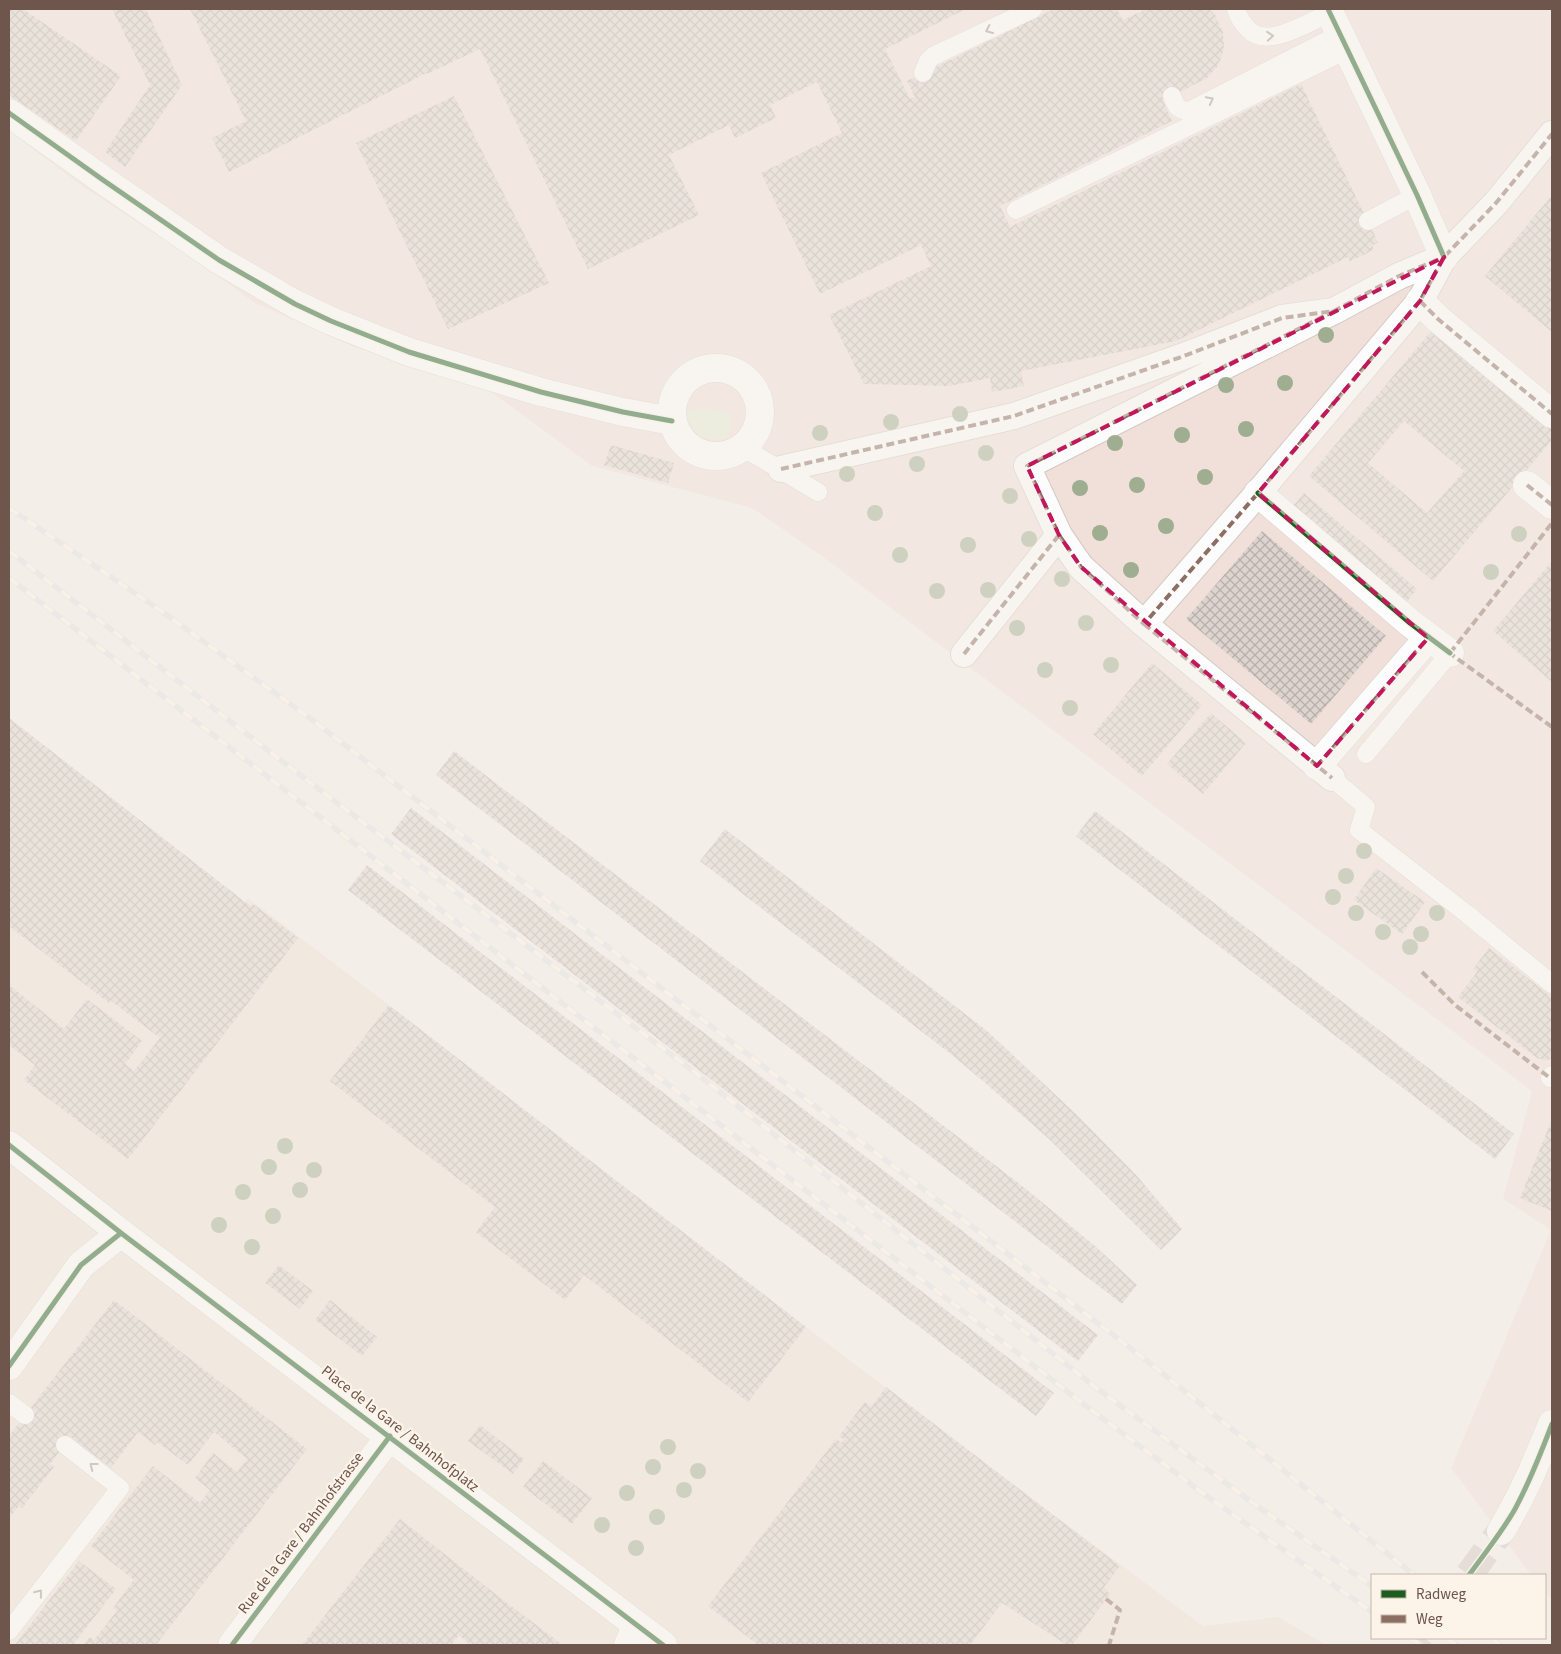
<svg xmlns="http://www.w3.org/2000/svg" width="1561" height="1654" viewBox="0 0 1561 1654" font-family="'Source Sans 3',sans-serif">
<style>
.residential{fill:#ede1d6}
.commercial{fill:#f1e0d9}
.green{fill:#e2e9d4}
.building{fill:url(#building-cross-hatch);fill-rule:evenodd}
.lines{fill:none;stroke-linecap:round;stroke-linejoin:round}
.tertiary-tunnel{stroke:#d2c8c1;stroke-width:28;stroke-dasharray:28 14;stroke-linecap:butt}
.service-casing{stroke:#d1cac3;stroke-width:19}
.pedestrian-casing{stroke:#d1cac3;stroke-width:28}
.minor-casing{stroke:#d1cac3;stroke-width:29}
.tertiary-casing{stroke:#d1cac3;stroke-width:29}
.service{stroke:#fdfcfc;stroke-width:18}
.pedestrian{stroke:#fdfcfc;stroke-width:26}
.minor{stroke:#fdfcfc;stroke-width:28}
.tertiary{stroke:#fdfcfc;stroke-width:28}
.rail-casing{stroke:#e3e1e3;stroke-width:5.5}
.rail{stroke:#fdf4e9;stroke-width:4;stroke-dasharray:11;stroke-linecap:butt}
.quiet{stroke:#8d6e63;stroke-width:4;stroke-dasharray:8 4;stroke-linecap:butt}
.cycleway-casing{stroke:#fdf4e9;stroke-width:8}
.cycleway{stroke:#1b5e20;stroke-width:5}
.tree{fill:#9fad91}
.oneway{stroke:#a79892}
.marked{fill:none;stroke:#c2185b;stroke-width:4;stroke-dasharray:10 6;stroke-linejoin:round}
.labels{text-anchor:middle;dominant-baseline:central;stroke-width:4.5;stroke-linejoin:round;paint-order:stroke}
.street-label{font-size:15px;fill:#6e564c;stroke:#fdf4e9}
</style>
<defs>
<pattern id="building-cross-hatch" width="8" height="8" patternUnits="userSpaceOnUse" patternTransform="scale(1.25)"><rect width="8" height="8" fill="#ddd4ce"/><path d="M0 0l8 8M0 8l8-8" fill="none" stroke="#b7afa9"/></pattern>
</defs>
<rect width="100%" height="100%" fill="#f4eee8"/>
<!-- residential -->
<path class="residential" d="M9,718L245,902L248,898L389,1005L331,1081L748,1401L806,1327L999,1474L1203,1626L1278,1617L1326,1645H9Z"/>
<!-- commercial -->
<path class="commercial" d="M9,9H1552V1600L1545,1593V1575H1531L1451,1468L1551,1230L1503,1199L1532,1091L823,557L752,508L592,466L490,391L352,346L253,302L202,264L85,188L9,131Z"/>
<!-- green -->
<path class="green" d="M694,409C703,409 718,408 726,413C736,421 731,439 718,440C709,440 699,434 691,431L686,423L689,412Z"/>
<!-- building -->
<path class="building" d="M9,9H23L121,76L76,141L9,95Z
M112,9H146L182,85L125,167L105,152L150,85Z
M190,9H966L885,49L910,99L915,97L907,81L1054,9H1117L1123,20L1146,9H1209L1215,15L1223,32L1224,46L1222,56L1217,67L1207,78L1163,101L1172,121L1000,206L1010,227L1301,84L1378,242L1372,246L1374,249L1362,256L1350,261L1348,257L1176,341L1021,371L1024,386L992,392L990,378L949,386L864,384L829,315L931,266L921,245L820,294L761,173L842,133L817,82L770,105L776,118L735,138L729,125L669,155L699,215L588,269L480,49L427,74V73L229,172L212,138L246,121Z
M454,96L549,283L448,329L356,143Z
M1552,195V332L1485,276Z
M1433,329L1552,430V440L1433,581L1309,476ZM1404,421L1464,471L1427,513L1368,463Z
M611,445L674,463L668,483L604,465Z
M1304,493L1417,589L1405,604L1291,508Z
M1262,531L1386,636L1311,724L1186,619Z
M1552,561V682L1493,631Z
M1152,663L1202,705L1142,776L1093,734Z
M1211,713L1246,743L1203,794L1167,764Z
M9,718L245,902L251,906L253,904L298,938L128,1159L24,1080L35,1065L9,1045V985L64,1029L87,999L142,1041L125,1064L134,1071L160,1038L110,1000L109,1003L9,926Z
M454,751L1026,1189L1095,1246L1137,1285L1122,1304L436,775Z
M411,808L1098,1335L1078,1361L391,834Z
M1095,811L1514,1134L1495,1159L1076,836Z
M725,829L986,1030L1076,1114L1137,1176L1182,1229L1161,1250L1049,1139L984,1082L952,1055L700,861Z
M367,865L1054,1393L1036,1416L348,890Z
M1376,868L1425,902L1402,934L1354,900Z
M1489,948L1552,997V1033L1550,1036L1552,1038V1058L1547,1061L1537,1058L1458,997L1477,972L1473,969Z
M389,1005L806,1327L748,1402L584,1275L565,1300L476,1232L495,1207L330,1081Z
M1552,1119V1211L1520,1198Z
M279,1265L313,1291L300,1309L265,1283Z
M114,1300L307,1449L156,1645H83L90,1637L94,1640L117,1611L113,1608L134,1580L91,1546L153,1466L200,1503L210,1490L195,1478L213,1453L237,1472L247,1459L214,1432L188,1465L157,1442L155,1445L138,1432L111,1468L71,1437L50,1464L54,1467L22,1508L19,1506L9,1518V1436Z
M330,1300L377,1337L362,1356L315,1320Z
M886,1387L1120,1566L1104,1587L1110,1594L1072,1645H1067L1002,1603L970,1645H758L708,1606L836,1439L842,1443L843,1441L844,1440L839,1436L865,1402L871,1407Z
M480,1425L524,1459L513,1474L468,1441Z
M543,1461L592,1498L572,1524L523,1487Z
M400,1519L503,1600L563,1645H468L469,1644L459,1635L451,1645H302Z
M79,1561L116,1589L73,1645H15Z"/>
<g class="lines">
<!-- tertiary-tunnel -->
<path class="tertiary-tunnel" d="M1469,1575L1501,1531
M1419,1645L1424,1638"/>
<!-- service casing -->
<g class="service-casing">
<path id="service" d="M1236,9C1238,16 1242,23 1248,29C1267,50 1308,22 1330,13
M923,73L928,61L933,56L1033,9
M1172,96C1176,106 1178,111 1189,111L1340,34
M1016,210L1347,50
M1368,221L1417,195
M742,447L818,492
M1366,754L1450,653
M1332,778L1366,807L1359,830L1467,914L1552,984
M1550,1078L1552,1075
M9,1403L25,1415
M9,1631L120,1488L65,1445"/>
</g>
<!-- pedestrian casing -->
<g class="pedestrian-casing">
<path id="pedestrian" d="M1334,311L1027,466L1059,535L1081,567L1144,624L1258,493L1420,301L1444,257L1496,203L1552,134
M781,469L1014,416L1184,356L1282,318L1334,311L1399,276L1444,257
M1144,624L1332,778
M964,654L1059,535"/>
</g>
<!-- minor casing -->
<g class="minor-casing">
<path id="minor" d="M1328,9L1417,195L1444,257
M9,113L103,180L219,260L295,304L331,321L409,352L541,392L623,412L672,421
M1420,301L1438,319L1552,414
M672 412a44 44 0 1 1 88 0a44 44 0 1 1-88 0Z
M1527,485L1552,505
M1258,493L1410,623L1450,653
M1317,766L1428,638
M9,1366L81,1265L121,1233
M232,1645L390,1436
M628,1645L637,1625"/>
</g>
<!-- tertiary casing -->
<g class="tertiary-casing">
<path id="tertiary" d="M9,1145L121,1233L663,1645
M1501,1531C1522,1497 1537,1461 1552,1424"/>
</g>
<!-- service -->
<use href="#service" class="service"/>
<!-- pedestrian -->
<use href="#pedestrian" class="pedestrian"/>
<!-- minor -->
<use href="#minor" class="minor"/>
<!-- tertiary -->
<use href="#tertiary" class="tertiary"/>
<!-- rail casing -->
<g class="rail-casing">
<path id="rail" d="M9,508L157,608L307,716L1142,1357L1414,1575
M9,551L291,768L697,1074L1099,1390L1260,1508L1372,1586
M9,578L1098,1415L1208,1497L1372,1612
M1410,1638L1421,1645
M1446,1638L1457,1645
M1491,1638L1500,1645"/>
</g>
<!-- rail -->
<use href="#rail" class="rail"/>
<!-- quiet -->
<path class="quiet" d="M1420,301L1438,319L1552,414
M1334,311L1027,466L1059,535L1081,567L1144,624L1258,493L1420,301L1444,257L1496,203L1552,134
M781,469L1014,416L1184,356L1282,318L1334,311L1399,276L1444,257
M1527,485L1552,505
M1144,624L1332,778
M1448,652L1552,727
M1450,653L1552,523
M964,654L1059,535
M1317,766L1428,638
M1422,972L1455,1005L1550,1078
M1106,1599L1120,1610L1109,1645"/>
<!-- cycleway casing -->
<g class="cycleway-casing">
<path id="cycleway" d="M1328,9L1417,195L1444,257
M9,113L103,180L219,260L295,304L331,321L409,352L541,392L623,412L672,421
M1258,493L1410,623L1450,653
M9,1145L121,1233L663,1645
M9,1366L81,1265L121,1233
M1469,1575C1485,1553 1502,1532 1515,1509C1530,1481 1541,1453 1552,1424
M232,1645L390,1436"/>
</g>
<!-- cycleway -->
<use href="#cycleway" class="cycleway"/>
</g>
<!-- trees -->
<g class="tree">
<circle cx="1326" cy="335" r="8"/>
<circle cx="1285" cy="383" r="8"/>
<circle cx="1226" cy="385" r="8"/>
<circle cx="960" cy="414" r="8"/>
<circle cx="891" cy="422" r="8"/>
<circle cx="1246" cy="429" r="8"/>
<circle cx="820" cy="433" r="8"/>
<circle cx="1182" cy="435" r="8"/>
<circle cx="1115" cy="443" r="8"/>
<circle cx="986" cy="453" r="8"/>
<circle cx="917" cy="464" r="8"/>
<circle cx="847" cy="474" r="8"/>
<circle cx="1205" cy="477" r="8"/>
<circle cx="1137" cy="485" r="8"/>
<circle cx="1080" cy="488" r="8"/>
<circle cx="1010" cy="496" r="8"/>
<circle cx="875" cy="513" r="8"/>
<circle cx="1166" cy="526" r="8"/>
<circle cx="1100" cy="533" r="8"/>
<circle cx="1519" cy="534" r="8"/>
<circle cx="1029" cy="539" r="8"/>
<circle cx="968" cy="545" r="8"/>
<circle cx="900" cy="555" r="8"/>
<circle cx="1131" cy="570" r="8"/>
<circle cx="1491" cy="572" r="8"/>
<circle cx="1062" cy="579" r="8"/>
<circle cx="988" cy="590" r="8"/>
<circle cx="937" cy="591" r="8"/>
<circle cx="1086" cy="623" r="8"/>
<circle cx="1017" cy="628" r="8"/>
<circle cx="1111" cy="665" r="8"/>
<circle cx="1045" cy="670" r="8"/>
<circle cx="1070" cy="708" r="8"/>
<circle cx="1364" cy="851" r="8"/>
<circle cx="1346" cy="876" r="8"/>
<circle cx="1333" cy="897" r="8"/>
<circle cx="1356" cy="913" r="8"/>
<circle cx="1437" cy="913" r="8"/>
<circle cx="1383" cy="932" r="8"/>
<circle cx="1421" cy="934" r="8"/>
<circle cx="1410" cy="947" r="8"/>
<circle cx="285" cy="1146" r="8"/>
<circle cx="269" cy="1167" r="8"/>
<circle cx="314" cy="1170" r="8"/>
<circle cx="300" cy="1190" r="8"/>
<circle cx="243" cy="1192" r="8"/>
<circle cx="273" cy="1216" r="8"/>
<circle cx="219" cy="1225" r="8"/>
<circle cx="252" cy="1247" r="8"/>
<circle cx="668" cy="1447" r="8"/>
<circle cx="653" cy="1467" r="8"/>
<circle cx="698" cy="1471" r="8"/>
<circle cx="684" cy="1490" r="8"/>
<circle cx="627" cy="1493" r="8"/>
<circle cx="657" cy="1517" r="8"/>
<circle cx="602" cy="1525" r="8"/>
<circle cx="636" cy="1548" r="8"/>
</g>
<!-- one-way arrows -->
<defs><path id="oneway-chevron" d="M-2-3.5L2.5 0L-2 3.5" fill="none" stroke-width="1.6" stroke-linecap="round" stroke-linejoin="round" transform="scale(1.25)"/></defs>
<g class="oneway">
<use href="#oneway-chevron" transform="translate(989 30) rotate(155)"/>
<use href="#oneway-chevron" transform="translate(1270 36) rotate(-5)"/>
<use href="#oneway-chevron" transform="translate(1210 100) rotate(-27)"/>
<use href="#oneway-chevron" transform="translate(93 1466) rotate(-142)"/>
<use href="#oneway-chevron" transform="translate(39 1593) rotate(-52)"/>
</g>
<!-- marked area -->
<path d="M0 0H1561V1654H0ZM1444,257L1420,301L1258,493L1428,638L1317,766L1081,567L1059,535L1027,466Z" fill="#f4eee8" fill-opacity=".55" fill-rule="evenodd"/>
<path class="marked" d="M1444,257L1420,301L1258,493L1428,638L1317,766L1081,567L1059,535L1027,466Z"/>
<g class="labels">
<!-- street labels -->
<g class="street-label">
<text transform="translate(400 1429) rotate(38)">Place de la Gare / Bahnhofplatz</text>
<text transform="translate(301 1533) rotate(-53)">Rue de la Gare / Bahnhofstrasse</text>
</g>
</g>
<!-- border -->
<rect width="1561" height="1654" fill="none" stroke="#6e564c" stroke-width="20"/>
<!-- legend -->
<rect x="1371" y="1574" width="175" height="65" fill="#fdf4e9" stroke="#c4b5aa"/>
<rect x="1381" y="1590" width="25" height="8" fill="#1b5e20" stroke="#c4b5aa"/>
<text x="1416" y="1599" font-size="15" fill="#6e564c">Radweg</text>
<rect x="1381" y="1615" width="25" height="8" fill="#8d6e63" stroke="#c4b5aa"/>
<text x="1416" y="1624" font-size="15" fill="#6e564c">Weg</text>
</svg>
